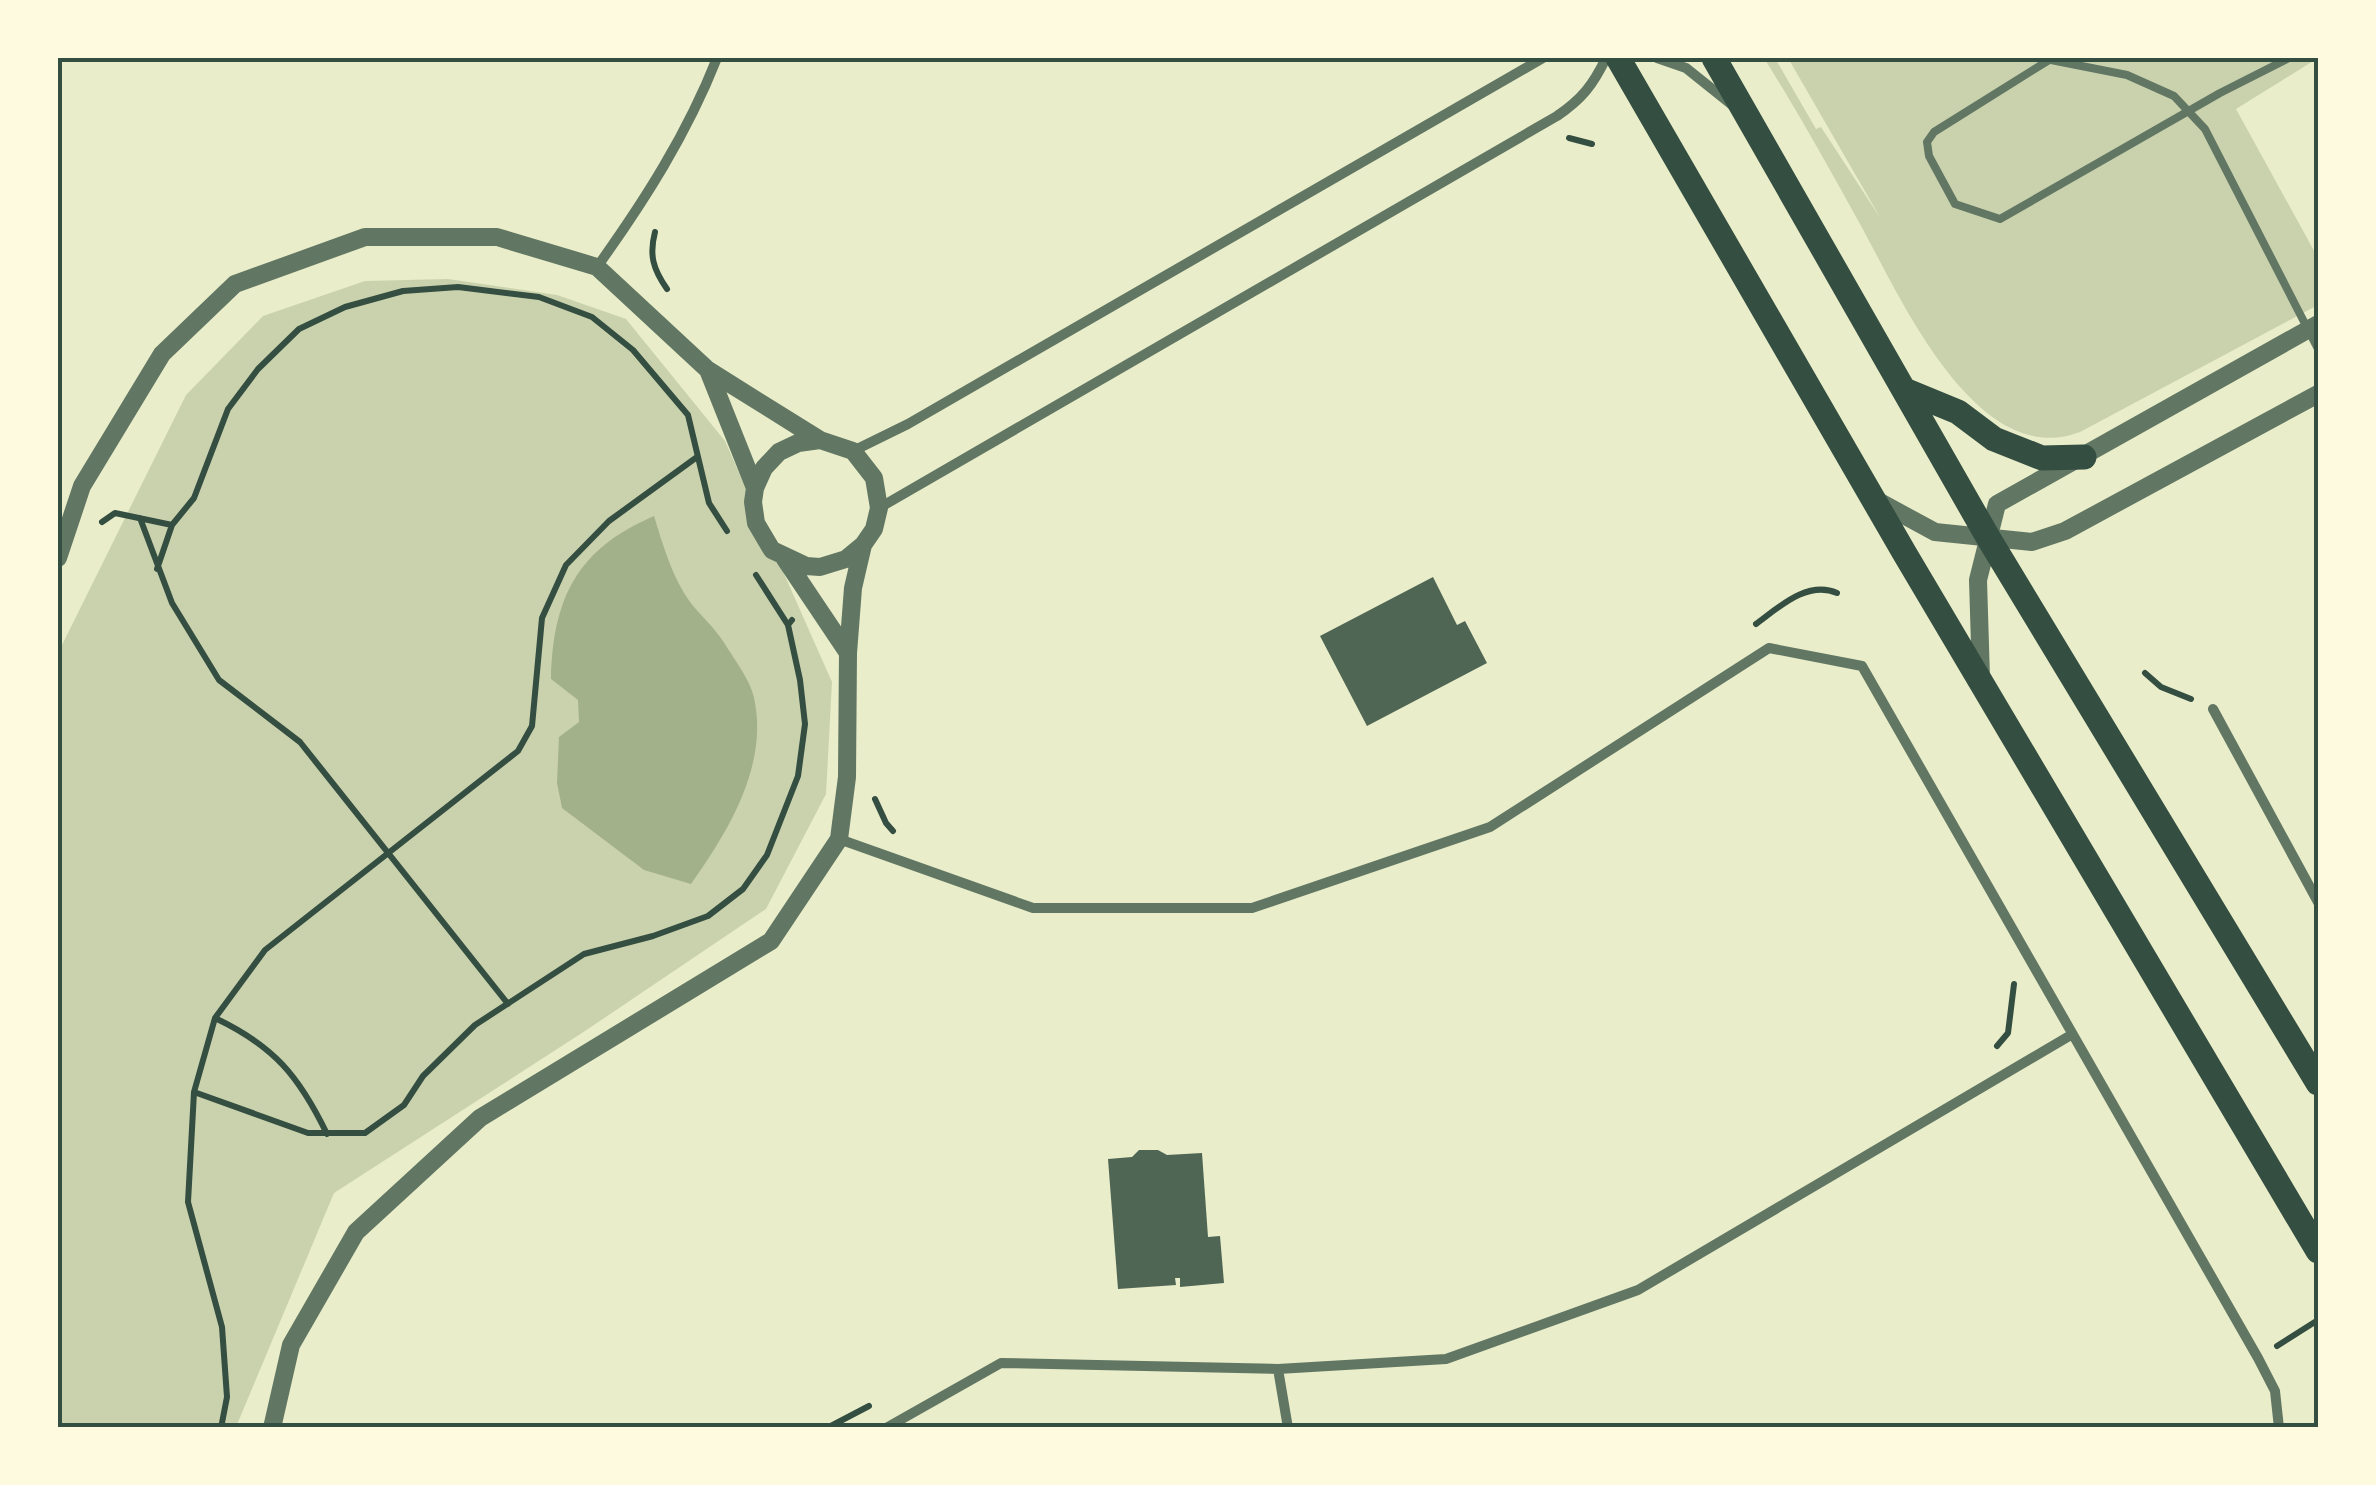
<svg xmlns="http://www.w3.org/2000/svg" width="2376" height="1485" viewBox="0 0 2376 1485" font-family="'Source Sans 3',sans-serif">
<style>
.green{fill:#cad2ad}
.water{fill:#a3b18a}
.building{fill:#4f6655}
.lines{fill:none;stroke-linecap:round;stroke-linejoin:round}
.path{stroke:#344e41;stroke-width:6}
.service{stroke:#617663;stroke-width:8}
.minor{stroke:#617663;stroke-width:10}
.tertiary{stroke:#617663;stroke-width:18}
.primary{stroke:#344e41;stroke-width:25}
.neatline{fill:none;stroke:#344e41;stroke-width:4}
</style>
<rect width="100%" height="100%" fill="#e9edc9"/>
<!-- green -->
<path class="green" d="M1764,58H1775L1816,129L1821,127L1881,219L1788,58H2318L2236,109L2318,258V305L2080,432C1976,472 1899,294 1860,224C1829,168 1798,112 1764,58Z
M448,279L557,295L626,319L725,441L832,682L826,794L766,909L585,1031L334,1193L236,1427L58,1428V660L62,645L186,395L263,316L365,281Z"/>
<!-- water -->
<path class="water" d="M654,516C663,545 672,577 690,602C701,616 715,628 725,644C734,659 751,681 754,698C769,765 728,832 691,884L644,870L562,808L557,783L559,737L579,722L578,700L551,679C553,598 577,549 654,516Z"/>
<!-- building -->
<path class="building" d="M1433,577L1457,625L1465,621L1487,663L1367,726L1320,636Z
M1139,1150H1158L1167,1155L1202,1153L1208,1237L1220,1236L1224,1283L1180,1287V1278H1175L1176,1285L1118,1289L1108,1159L1132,1157Z"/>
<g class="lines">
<!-- path -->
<path class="path" d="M1569,138L1592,144
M655,232C649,255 653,269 667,289
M140,518L172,603L219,680L300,742L508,1004
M102,522L115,513L172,525
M157,569L172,525L194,498L228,409L258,369L299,329L345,307L403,291L458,287L539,297L592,317L633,350L688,415L709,503L727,531
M756,575L788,625
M1756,624C1779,607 1808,580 1837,593
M2145,673L2161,687L2191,699
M875,799L886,823L893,831
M215,1018C274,1046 299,1076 327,1134
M1997,1046L2008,1033L2014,984
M194,1092L308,1133H365L404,1105L423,1076L475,1025L584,954L653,936L708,916L743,889L767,855L798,776L805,724L800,680L788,625L792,620
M2277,1346L2318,1320
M221,1428L227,1397L222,1327L188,1202L194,1092L215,1018L265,950L518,751L532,726L542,618L566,565L609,521L697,457
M827,1428L869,1406"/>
<!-- service -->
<path class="service" d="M2041,58L2127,75L2174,96L2205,129L2318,349
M2049,60L1934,132L1927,142L1929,156L1955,204L2000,219L2220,93L2289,58"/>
<!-- minor -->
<path class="minor" d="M1657,58L1686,68L1731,104
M597,267C645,200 687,134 717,58
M853,451L908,424L1543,58
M879,508L1557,116C1582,99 1593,85 1606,58
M2213,709L2318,902
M839,839L1033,908H1252L1490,827L1769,648L1862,666L2258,1358L2275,1391L2279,1428
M1278,1369L1288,1428
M886,1428L1001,1363L1278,1369L1446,1359L1638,1290L2071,1035"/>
<!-- tertiary -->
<path class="tertiary" d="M708,370L755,488
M1876,500L1935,532L2032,542L2065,531L2318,394
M58,558L82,486L162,354L235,284L365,237H497L597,267L708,370L820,440L853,451L874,478L879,508L874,529L863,545L846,559L820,567L806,566L772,550L756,523L753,502L755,488L764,468L779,452L798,443L820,440
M785,559L848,653
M1981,678L1978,580L1997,504L2318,324
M272,1428L291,1345L356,1232L480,1118L771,941L839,839L847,777L848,653L853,588L863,545"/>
<!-- primary -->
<path class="primary" d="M1618,58L1905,554L2318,1251
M1714,58L1989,539L2318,1083
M1907,391L1958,412L1994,439L2042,458L2084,457"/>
</g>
<!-- border -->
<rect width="2376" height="1485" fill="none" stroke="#fefae0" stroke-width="120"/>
<rect x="60" y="60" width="2256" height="1365" class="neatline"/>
</svg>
